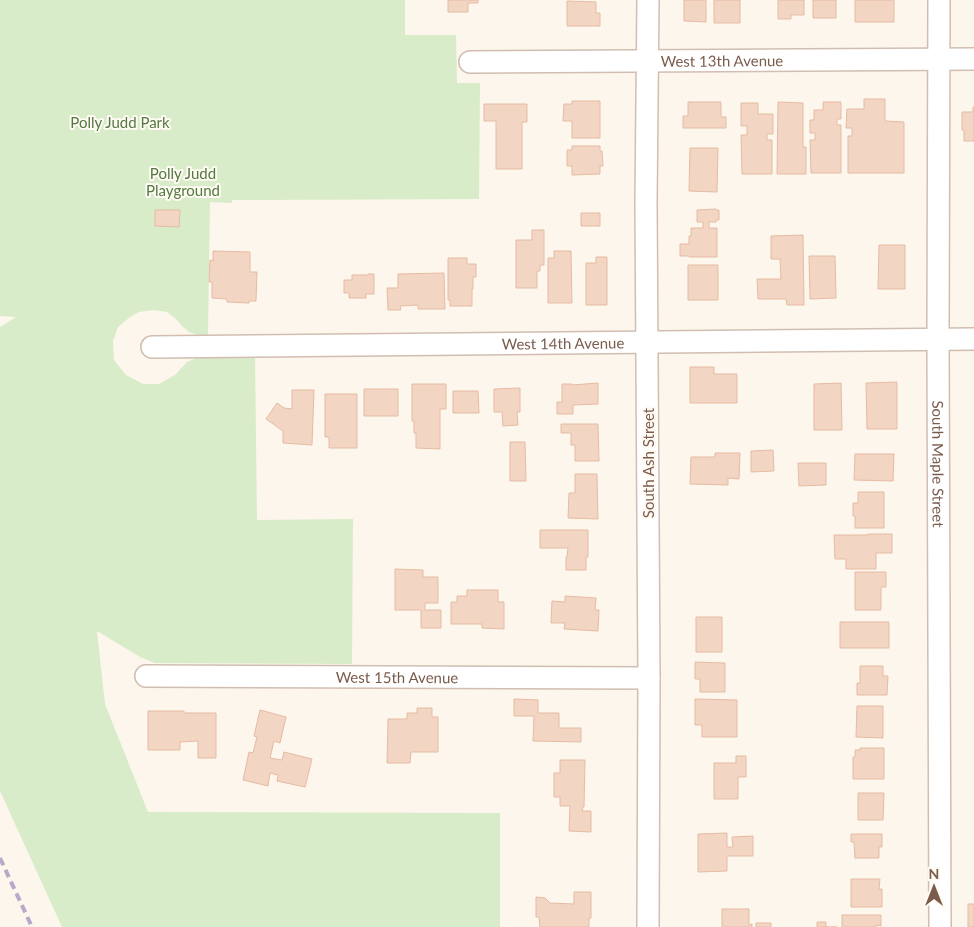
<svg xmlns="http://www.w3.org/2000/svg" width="974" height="927" viewBox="0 0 974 927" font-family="Lato,sans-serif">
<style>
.green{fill:#d8ecc9}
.building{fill:#f3d5c3;stroke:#e6bba3}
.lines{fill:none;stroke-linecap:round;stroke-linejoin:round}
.minor-casing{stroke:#d1beb0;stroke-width:24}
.minor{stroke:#fff;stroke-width:21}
.rail{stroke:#b9a8c9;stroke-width:4;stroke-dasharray:8 5;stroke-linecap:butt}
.labels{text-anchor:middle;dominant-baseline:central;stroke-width:4;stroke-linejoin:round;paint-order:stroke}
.street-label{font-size:15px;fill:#7a5c4d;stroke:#fffaf3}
.park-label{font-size:15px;fill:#537a41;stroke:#fffaf3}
</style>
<rect width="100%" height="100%" fill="#fdf6ec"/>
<!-- green -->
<path class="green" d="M0,0H405V35H456L457,83H480L479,199L232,200V203L210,202L208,335H197L189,332L183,327L175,318L167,312L154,310L139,312L130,317L118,327L113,341L114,360L126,375L143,384H159L175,375L187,362L197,358L255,356L257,520L353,519L352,664L155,663L140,657L97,631L105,704L148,812L500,813V927H62L0,791V327L16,317L0,316Z"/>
<!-- building -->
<path class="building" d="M448,0H478V3H468V12H448Z
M684,0H706V22L684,21Z
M714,0H740V23H714Z
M778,0H804V15H791V19H778Z
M813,0H836V18H813Z
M855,0H894V22H855Z
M567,1L596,2V13H600V26H567Z
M864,99H885V121L904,122V173H848V136H852V128H846L847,109H864Z
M572,101H600V138H572V121H563L564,104H572Z
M688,102H721V117H726V128H683V116H688Z
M778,102L803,103V147H806V174H777Z
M823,102H841V119H837V125H841V173H811L810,140H815V133H810V120H814V110H823Z
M741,103H758V114H773V134H767V140H772V174H742L741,135H747V126H741Z
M484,104H527V122H522V169H496V121H484Z
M973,107H974V141H964V130H962V112H973Z
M572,146H600V151H602L603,166H600V174L572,175V166H567V150H572Z
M690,148H718L717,192L689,191Z
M716,209V210H719V220H716V222H709V228H717V257H689V256H680V244H689V236H691V228H703V222H697V210Z
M155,210H180L179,227L155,226Z
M581,213H600V226H581Z
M532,230H544V265H540V271H537V288H516V240H532Z
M803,235L804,305H787L786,299H758L757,279H781L780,259H771V236Z
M879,245H905V289H878Z
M213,251L250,252V272H257L256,301H249V303L227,302V299L212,298V282H209L210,260L213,261Z
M554,251H571L572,303H548V258H554Z
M809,256H835L836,298L810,299Z
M596,257H607V305H586V263H596Z
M448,258H467V264H476V277H473V289H472V306H450V300H448Z
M688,265H718V300H688Z
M444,273L445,309H418V305L400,306L401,310H388L387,288H398V274Z
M368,274H374V294H366V298H349V293H344V280H352V275H368Z
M690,367H714V374H737V403H690Z
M897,382V429H867L866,383Z
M598,383V404L573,405V414H557V402H562V384H572V385Z
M841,383L842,430H814V384Z
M412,384H446V409H440V449L416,448V433H414V421H412Z
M520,388V412H517L518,425L503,426L502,412H494V389Z
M364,389H398V416H364Z
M292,390H314L312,445L283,443V431L266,419L277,403L284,408L292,409Z
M453,391H478L479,413H453Z
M325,394H357V448H329V437H325Z
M561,424H598L599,461H575V445H571V433H561Z
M510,442H525L526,481H510Z
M773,450L774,471L751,472V451Z
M715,453H740L739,479L728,478V485L690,484L691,457H715Z
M855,454H894L893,481L854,480Z
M798,463H826V485L799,486Z
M575,474H597L598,519L568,518L569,493H575Z
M858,492H884V528H855V516H853V503H858Z
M540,530H588V557H586V570H566V557H567L568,548H540Z
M868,534H892V553H876V569H846V559H835L834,535H868Z
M395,569L423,570V577H438V603H425V610H441V628H421V610H395Z
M855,572H886V587H881V610H855Z
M467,590H498V602H504V629L482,628V624H451V602H457V596H467Z
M565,596L596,598L595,610H599L598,631L564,629L565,623H551L552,601L565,602Z
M696,617H722V652H696Z
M840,622H889V648H840Z
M695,662L725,663V692H700V679H695Z
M860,666H883V676H888L887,695H857V683H860Z
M514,699L538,700V713H559V728H581V742L533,741L534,716H514Z
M695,699L737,700V737H702V725H695Z
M857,706H883V738L856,737Z
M417,708H432V717H438V752H411L410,763H387L388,719H407V713H417Z
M260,710L286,717L280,743L274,741L270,758L282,760L284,752L312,759L305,787L277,781L278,775L270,773L268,786L243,780L249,752L253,753L257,737L254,736Z
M148,711H184V713H216V758H198V741L180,742V750H148Z
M860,748H884V779H853V757H855V750H860Z
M736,756H746V777H738V799H714V763H736Z
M560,760H585L584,807H583L582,811H591V832L569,831L570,806H560V797H554V773H560Z
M858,793H884L883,820H858Z
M727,833V847H733L732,837L753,836V856H727V871L698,872V834Z
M851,834H882V847H879V858H855L854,842H851Z
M851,879H880L879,889H882V907H851Z
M574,892H591V918H589V927H540L539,917H536V897L545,898L550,903L574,904Z
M968,904H974V927H968Z
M722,909H749V925L752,924V927H722Z
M842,915H881V926L876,925V927H842Z
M817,922H826V927H837H817Z
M756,923H771V927H756Z"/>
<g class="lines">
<!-- minor casing -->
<g class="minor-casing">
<g id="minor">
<path id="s1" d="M939,0L938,339L940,927"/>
<path id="s2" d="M470,62L974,59"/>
<path id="s3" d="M152,347L974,339"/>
<path id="s4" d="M146,676L649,678"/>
<path d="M648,927L649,678L646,202L648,0"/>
</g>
</g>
<!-- minor -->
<use href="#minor" class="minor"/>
<!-- rail -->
<path class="rail" d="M0,858L32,927"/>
</g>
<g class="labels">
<!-- street labels -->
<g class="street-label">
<text stroke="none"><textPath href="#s2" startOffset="252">West 13th Avenue</textPath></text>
<text stroke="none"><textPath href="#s3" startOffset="411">West 14th Avenue</textPath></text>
<text transform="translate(648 463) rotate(-90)">South Ash Street</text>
<text stroke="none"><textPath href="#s1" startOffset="464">South Maple Street</textPath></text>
<text stroke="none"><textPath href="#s4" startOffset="251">West 15th Avenue</textPath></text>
</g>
<!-- park labels -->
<g class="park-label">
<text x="120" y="122">Polly Judd Park</text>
<text x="183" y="173">Polly Judd<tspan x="183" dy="17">Playground</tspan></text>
</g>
</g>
<!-- north arrow -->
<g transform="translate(934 887)" stroke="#fffaf3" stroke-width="4" paint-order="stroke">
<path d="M0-4L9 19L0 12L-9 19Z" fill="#7a5c4d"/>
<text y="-8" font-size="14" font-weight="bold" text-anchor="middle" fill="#7a5c4d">N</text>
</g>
</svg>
